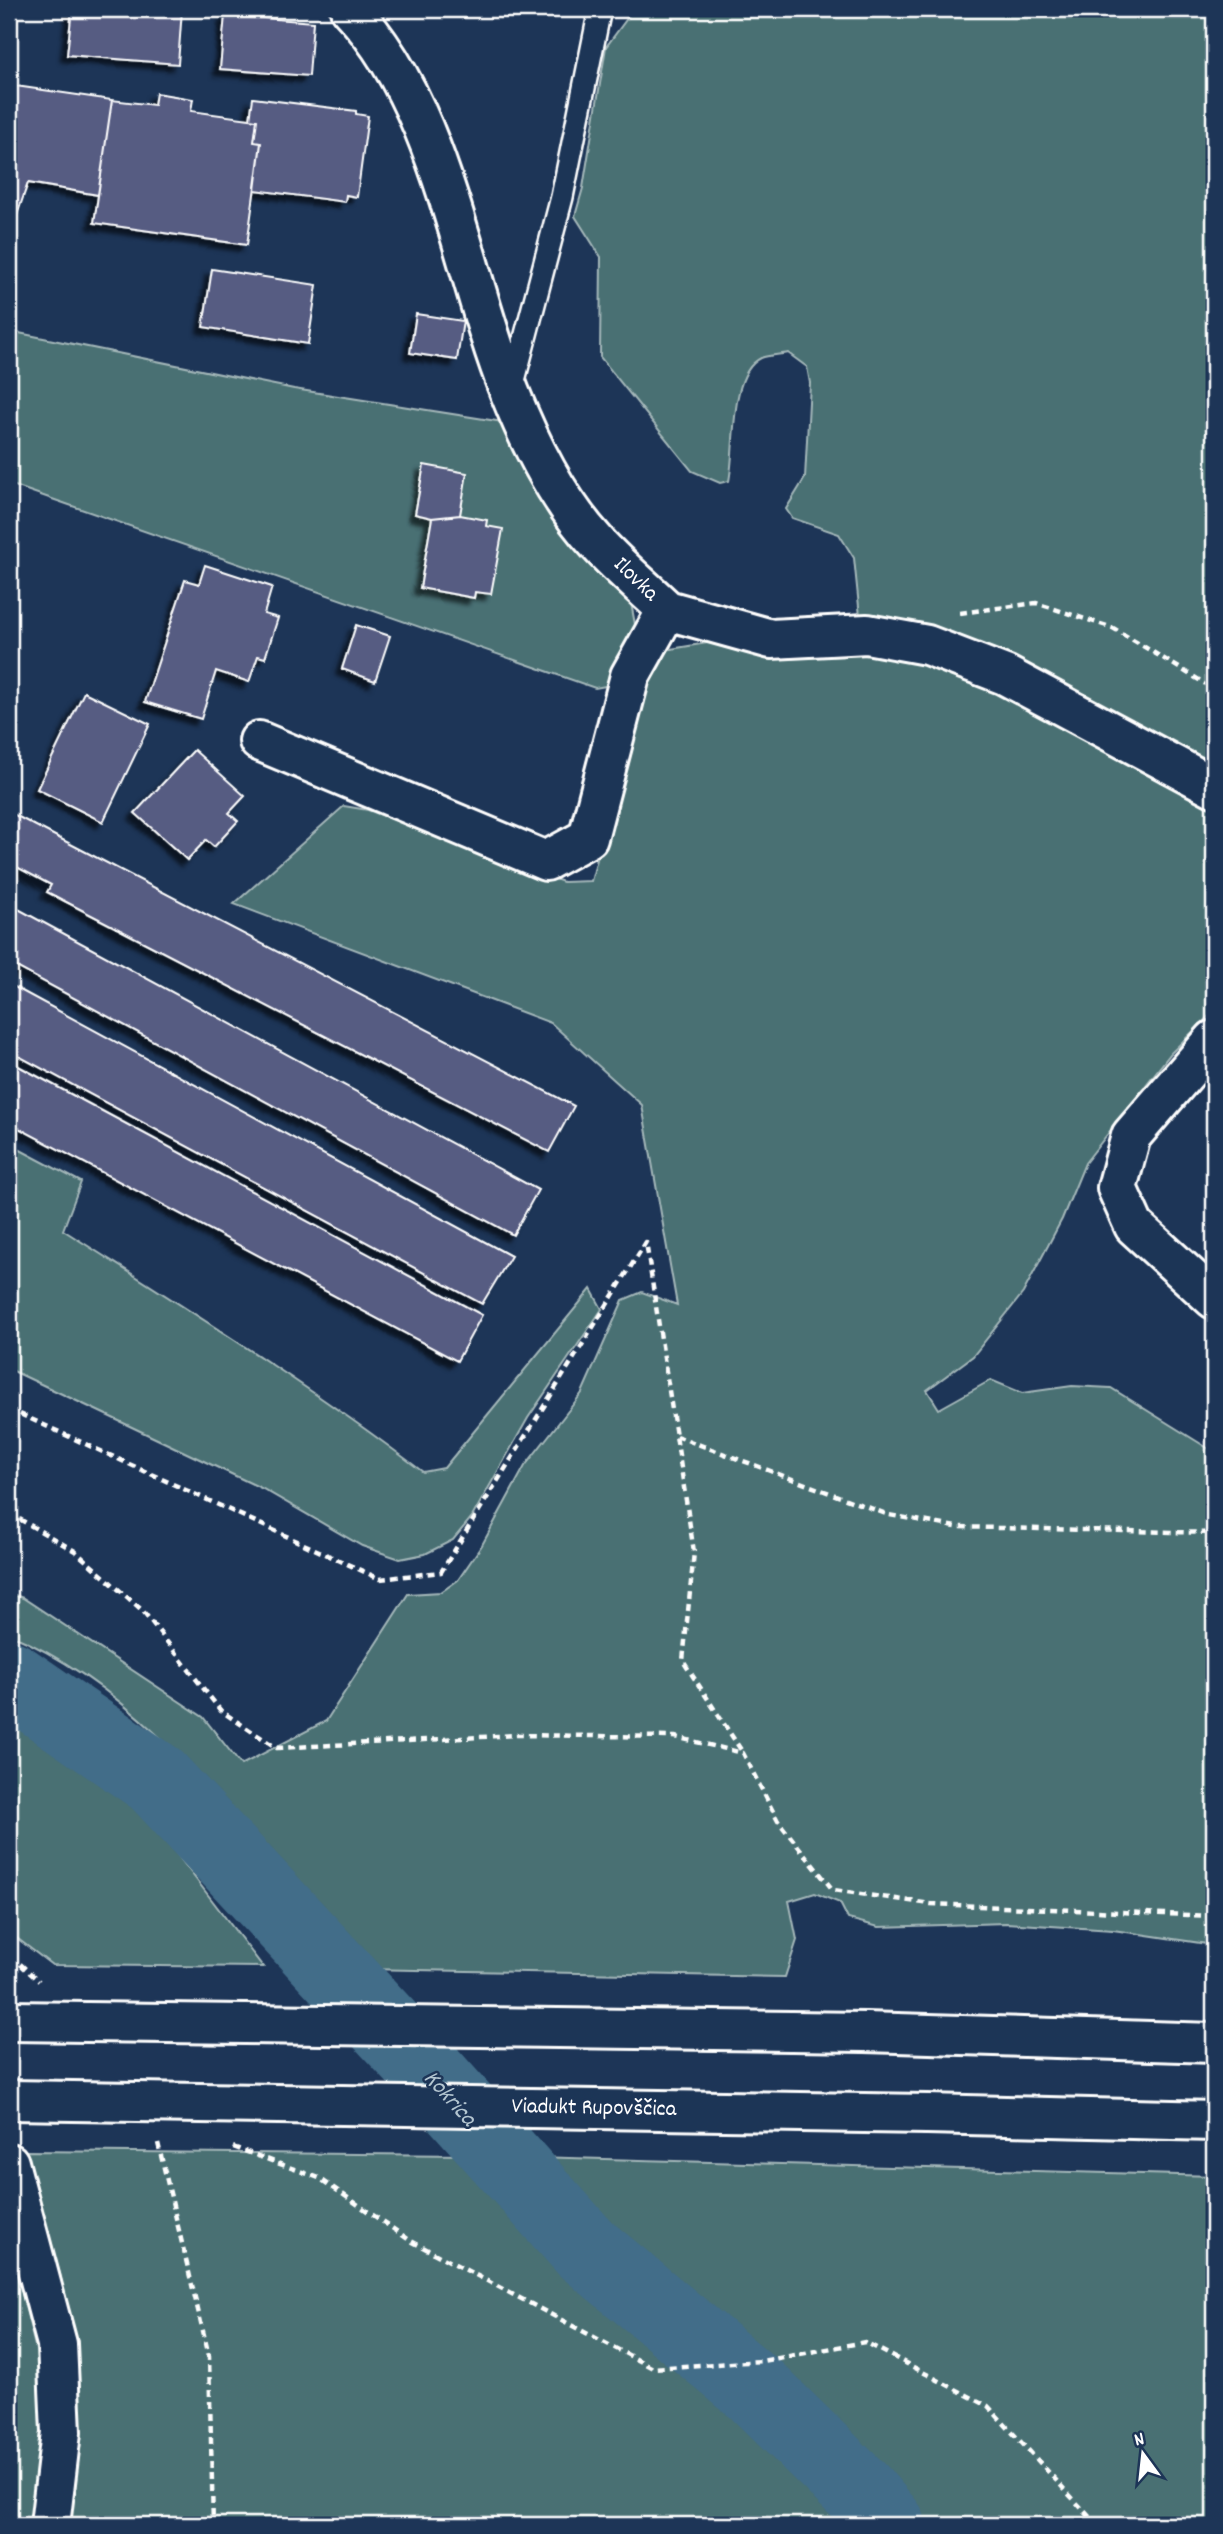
<svg xmlns="http://www.w3.org/2000/svg" width="1223" height="2534" viewBox="0 0 1223 2534" font-family="Dekko,sans-serif">
<style>
.green{fill:#486f73;stroke:#a4b7b9;stroke-width:2}
.lines{fill:none;stroke-linecap:round;stroke-linejoin:round}
.river{stroke:#426d89;stroke-width:75}
.building{fill:#575c82;stroke:#fff;stroke-width:2;filter:url(#shadow)}
.service-casing{stroke:#fff;stroke-width:26}
.minor-casing{stroke:#fff;stroke-width:44}
.motorway-casing{stroke:#fff;stroke-width:44}
.path{stroke:#fff;stroke-width:4.5;stroke-dasharray:7 5;stroke-linecap:butt}
.service{stroke:#1d3557;stroke-width:21}
.minor{stroke:#1d3557;stroke-width:38}
.motorway{stroke:#1d3557;stroke-width:38}
.motorway-bridge-casing{stroke:#fff;stroke-width:44;stroke-linecap:butt}
.motorway-bridge{stroke:#1d3557;stroke-width:38}
.labels{text-anchor:middle;dominant-baseline:central;stroke-width:5;stroke-linejoin:round;paint-order:stroke}
.street-label{font-size:23px;fill:#fff;stroke:#1d3557}
.water-label{font-size:24px;font-style:italic;fill:#b3c5d0;stroke:#1d3557}
</style>
<defs>
<filter id="shadow"><feDropShadow dx="-6" dy="6" stdDeviation="2" flood-color="#0009"/></filter>
</defs>
<rect width="100%" height="100%" fill="#1d3557"/>
<filter id="ink" filterUnits="userSpaceOnUse"><feTurbulence type="fractalNoise" baseFrequency=".0143" numOctaves="2"/><feDisplacementMap in="SourceGraphic" scale="14" xChannelSelector="R" yChannelSelector="G"/><feConvolveMatrix kernelMatrix="1 2 1 2 8 2 1 2 1" color-interpolation-filters="sRGB"/></filter>
<g filter="url(#ink)">
<!-- green -->
<path class="green" d="M634,9L754,12L755,9H1214V773L861,626L854,558L839,534L792,518L786,509L805,478L810,383L807,367L788,353C780,355 769,355 761,358C728,374 736,448 729,481L720,483L692,471L600,357L601,257L575,216L583,188L606,47Z
M9,331L294,389L509,423L628,587L637,635L616,684L595,688L9,484Z
M719,641L921,655L1214,799V1011L1171,1053L1085,1163L1062,1219L1023,1293L973,1356L927,1390L939,1409L991,1380L1022,1393L1072,1386L1111,1388L1214,1452V1945L1113,1930L1006,1923L879,1927L848,1919L840,1903L815,1893L789,1901L797,1940L785,1977L364,1969C254,1851 163,1699 9,1634V1593L23,1598L203,1717L241,1765L326,1721L408,1594L441,1592L458,1580L482,1545L525,1466L582,1393L623,1300L642,1292L677,1305L642,1105L551,1023L234,904L344,806L368,810L563,882L591,881L645,686L665,650Z
M9,1144L81,1182L63,1230C185,1308 308,1384 423,1472L444,1468L591,1289L602,1309L528,1418L472,1517L453,1540L425,1554L400,1559L362,1546L263,1489L9,1369Z
M9,1712L61,1745L140,1806L263,1967L52,1965L9,1932Z
M24,2151L468,2155L519,2210L668,2346L746,2396L844,2499L863,2525H68L76,2346L60,2274Z
M534,2157L1214,2176V2525H908L823,2435L685,2319Z
M9,2241L36,2350L42,2413L34,2525H9Z"/>
<g class="lines">
<!-- river -->
<path class="river" d="M9,1678L156,1779L431,2075L585,2248L756,2390L858,2490L888,2525"/>
</g>
<!-- building -->
<path class="building" d="M72,9H182L178,64L67,55Z
M225,15L313,22L309,76L220,69Z
M9,85L112,100L98,195L28,183L16,218L9,215Z
M156,93L193,99L191,111L257,120L254,142L261,143L247,245L94,223L112,100L154,105Z
M253,98L356,111V114L368,116L357,197L346,195L345,202L255,190L261,143L254,142L257,120L250,119Z
M212,269L317,285L308,344L203,327Z
M416,314L463,321L457,360L410,353Z
M424,465L467,473L460,515L432,518L415,514Z
M460,515L487,520L486,526L503,529L491,594L475,592L474,598L420,588L432,518Z
M205,565L272,587L264,614L278,618L265,658L258,656L249,682L216,671L201,719L145,702L185,580L199,584Z
M356,625L390,636L375,681L342,669Z
M84,692L150,724L103,822L37,789Z
M194,750L245,796L229,813L238,821L214,847L206,840L187,860L135,813Z
M9,812L574,1106L549,1152L47,892L51,885L9,863Z
M9,904L538,1190L513,1235L9,963Z
M9,984L511,1256L482,1304L9,1051Z
M9,1061L482,1315L457,1361L9,1123Z"/>
<g class="lines">
<!-- service casing -->
<g class="service-casing">
<path id="service" d="M512,388L562,197L600,9"/>
</g>
<!-- minor casing -->
<g class="minor-casing">
<path id="minor" d="M667,610L771,639L867,634L927,645L1005,675L1214,787
M259,741L546,861L588,838L630,676L667,610C644,588 619,567 598,544C559,502 531,446 510,393C462,273 442,104 350,9
M1214,1040L1131,1136L1117,1188L1134,1226L1214,1299
M9,2163L57,2344L61,2432L50,2525"/>
</g>
<!-- motorway casing -->
<g class="motorway-casing">
<path id="motorway" d="M865,2032L1214,2043
M927,2114L1214,2121"/>
</g>
<!-- path -->
<path class="path" d="M960,613L1036,603L1113,628L1214,689
M9,1409L380,1579L441,1572L646,1242L694,1552L683,1661L743,1753
M676,1436L889,1515L956,1527L1214,1533
M9,1513L75,1551L143,1611L221,1711L277,1748L517,1735L675,1737L743,1753L778,1821L833,1890L931,1904L1214,1916
M9,1960L19,1963L39,1981
M158,2143L209,2356L213,2525
M233,2147L319,2178L411,2241L653,2368L762,2361L865,2342L988,2406L1097,2525"/>
<!-- service -->
<use href="#service" class="service"/>
<!-- minor -->
<use href="#minor" class="minor"/>
<!-- motorway -->
<use href="#motorway" class="motorway"/>
<!-- motorway-bridge casing -->
<g class="motorway-bridge-casing">
<path id="motorway-bridge" d="M9,2021L865,2032
M9,2100L927,2114"/>
</g>
<!-- motorway-bridge -->
<use href="#motorway-bridge" class="motorway-bridge"/>
</g>
</g>
<g class="labels">
<!-- street labels -->
<g class="street-label">
<text transform="translate(635 580) rotate(44)">Ilovka</text>
<text transform="translate(594 2109) rotate(1)">Viadukt Rupovščica</text>
</g>
<!-- water labels -->
<g class="water-label">
<text transform="translate(449 2099) rotate(48)">Kokrica</text>
</g>
</g>
<!-- margin -->
<rect width="1223" height="2534" fill="none" stroke="#1d3557" stroke-width="35"/>
<rect x="18" y="18" width="1188" height="2499" fill="none" stroke="#fff" stroke-width="2.5" filter="url(#ink)"/>
<!-- north arrow -->
<g transform="translate(1143 2454) rotate(345)" stroke="#1d3557" stroke-width="5" paint-order="stroke">
<path d="M0-5L12 26L0 18L-12 26Z" fill="#ffffff"/>
<text y="-10" font-size="19" font-weight="bold" text-anchor="middle" fill="#ffffff">N</text>
</g>
</svg>
